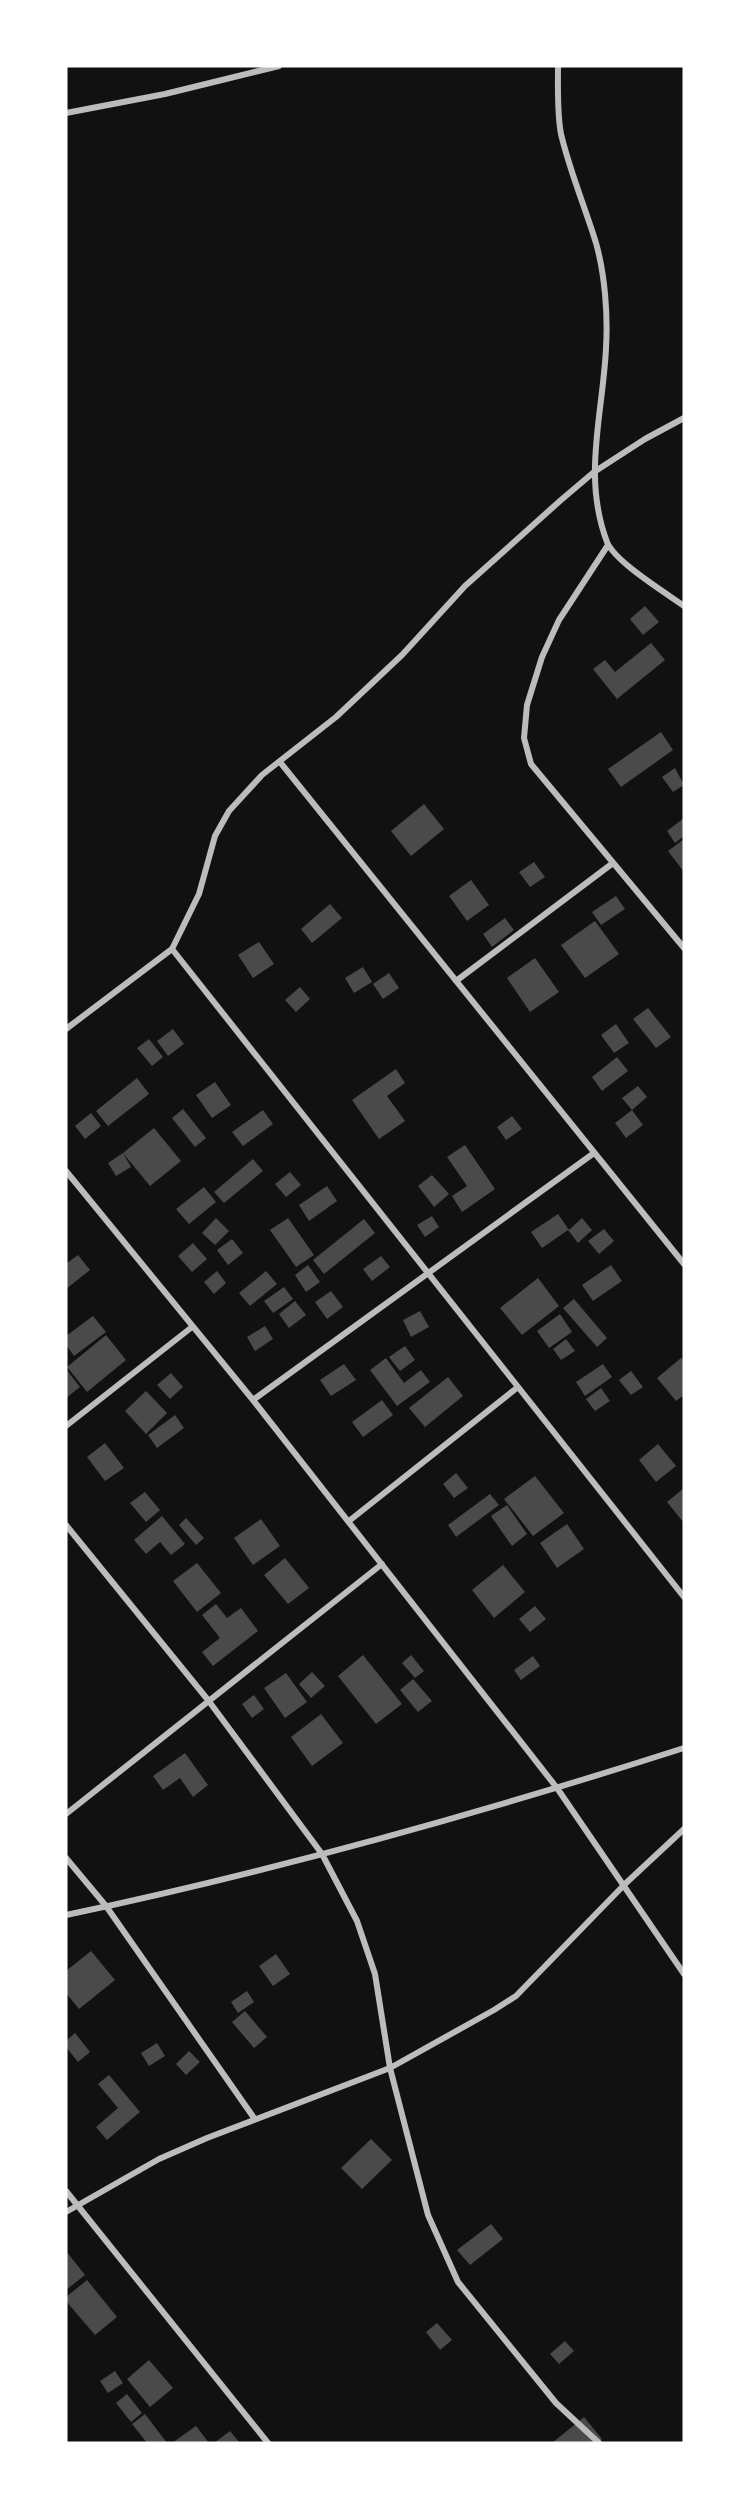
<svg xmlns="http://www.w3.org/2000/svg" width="750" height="2509" viewBox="0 0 750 2509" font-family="'PT Serif',serif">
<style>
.building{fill:#4a4a4a}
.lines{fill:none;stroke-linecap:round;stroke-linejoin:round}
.minor{stroke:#bcbcbc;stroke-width:6}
</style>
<rect width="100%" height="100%" fill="#111"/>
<!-- building -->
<path class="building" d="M645,606L659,622L643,635L630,619Z
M651,643L665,660L617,699L593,669L605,660L615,672Z
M661,732L673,750L621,787L608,769Z
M675,768L684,785L673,792L662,777Z
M424,804L444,829L411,856L391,831Z
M684,818V836L675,843L667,831Z
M684,839V872L668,851Z
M534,862L545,877L530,887L519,872Z
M471,880L489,905L467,921L449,896Z
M616,896L625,909L601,925L592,912Z
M330,904L342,918L312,943L301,929Z
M505,918L514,930L492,947L483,934Z
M595,921L619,954L585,978L561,945Z
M259,942L274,964L253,978L238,955Z
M535,958L559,992L530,1012L507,978Z
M363,967L372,982L354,993L345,978Z
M389,973L399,988L383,999L373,984Z
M300,987L310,999L296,1012L285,1000Z
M648,1008L671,1037L656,1048L633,1019Z
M616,1024L629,1043L614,1053L601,1035Z
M173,1029L184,1044L168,1056L157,1041Z
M149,1039L163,1057L152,1066L137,1048Z
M617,1057L628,1071L602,1091L592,1077Z
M396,1069L405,1083L387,1096L405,1121L379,1139L352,1100Z
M137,1078L149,1094L108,1126L96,1111Z
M215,1082L231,1105L212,1118L196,1095Z
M638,1086L647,1097L632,1110L622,1098Z
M183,1109L206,1138L195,1147L172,1118Z
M263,1110L273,1124L243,1146L232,1132Z
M632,1110L643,1125L626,1138L615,1123Z
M91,1113L101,1126L85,1139L75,1126Z
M512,1116L522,1129L506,1140L497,1127Z
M154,1128L181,1161L150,1186L123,1153Z
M465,1145L495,1189L462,1212L452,1196L467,1186L447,1157Z
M123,1153L131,1167L116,1176L108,1163Z
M253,1159L263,1171L224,1203L214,1192Z
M290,1172L301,1185L286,1197L275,1184Z
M432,1175L449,1194L434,1207L418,1186Z
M327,1186L337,1201L309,1221L299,1205Z
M204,1187L216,1202L189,1224L176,1209Z
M558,1214L569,1230L582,1218L592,1230L578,1243L568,1230L542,1248L531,1232Z
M432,1216L439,1227L425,1237L417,1225Z
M216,1218L229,1231L215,1245L202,1233Z
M288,1218L314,1255L296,1267L270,1230Z
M364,1219L375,1233L324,1274L313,1260Z
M604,1229L614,1241L599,1254L588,1241Z
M232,1239L243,1253L228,1265L217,1250Z
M193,1243L207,1259L192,1272L178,1256Z
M78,1255L90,1270L66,1289V1264Z
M381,1256L390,1267L372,1281L363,1269Z
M308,1265L320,1282L306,1292L295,1275Z
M611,1265L622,1281L593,1301L582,1285Z
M217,1271L226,1283L214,1294L204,1282Z
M266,1271L277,1284L250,1306L239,1293Z
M538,1278L559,1306L522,1335L500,1308Z
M284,1287L293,1299L273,1313L264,1301Z
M331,1291L343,1307L327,1319L315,1302Z
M574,1299L607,1338L597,1347L563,1308Z
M295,1301L306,1315L289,1328L279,1314Z
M420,1311L429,1327L411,1337L403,1320Z
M560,1314L572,1332L549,1348L537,1331Z
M93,1316L106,1332L74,1356L66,1345V1336Z
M265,1326L273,1339L255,1351L247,1337Z
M106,1335L126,1360L87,1392L67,1367Z
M566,1339L575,1351L561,1360L553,1349Z
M405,1346L415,1360L400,1371L389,1357Z
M386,1358L404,1383L421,1370L430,1382L397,1406L370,1370Z
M681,1358L684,1361V1395L676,1401L657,1378Z
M344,1364L356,1380L331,1396L320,1380Z
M603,1364L612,1377L585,1396L576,1382Z
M66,1369L80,1387L66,1398Z
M631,1371L643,1387L631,1395L619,1380Z
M171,1373L183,1387L170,1399L157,1385Z
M448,1377L463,1396L425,1427L409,1408Z
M601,1388L610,1401L595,1411L586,1399Z
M146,1391L167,1413L146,1434L125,1411Z
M382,1400L393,1415L363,1437L352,1422Z
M175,1415L184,1428L157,1448L148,1435Z
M105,1443L124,1468L105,1481L87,1457Z
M658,1444L676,1466L656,1482L639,1460Z
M456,1473L468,1488L454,1498L443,1484Z
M535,1476L564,1513L533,1536L504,1499Z
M684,1488V1523L667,1502Z
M145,1492L160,1510L146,1522L130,1503Z
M490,1494L499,1505L456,1537L448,1525Z
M507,1505L527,1534L512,1546L491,1516Z
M162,1516L185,1544L171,1555L160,1542L146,1554L134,1540Z
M186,1518L204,1538L196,1545L179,1525Z
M261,1519L280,1546L253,1565L234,1538Z
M567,1524L584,1549L557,1568L540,1543Z
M285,1558L309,1588L288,1604L264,1575Z
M197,1563L221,1593L197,1612L173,1581Z
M503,1565L525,1592L494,1618L472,1590Z
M216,1604L227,1618L241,1608L258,1631L213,1666L202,1652L220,1638L202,1615Z
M535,1606L546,1619L530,1632L519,1619Z
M363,1655L402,1704L376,1724L338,1676Z
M411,1655L424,1671L415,1678L402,1663Z
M533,1656L540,1666L521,1680L514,1670Z
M312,1672L325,1686L311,1698L299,1684Z
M286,1673L307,1702L285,1718L264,1688Z
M413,1679L432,1701L418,1712L400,1690Z
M254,1695L264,1709L252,1718L242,1704Z
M321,1714L343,1743L312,1766L291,1737Z
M185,1753L208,1785L193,1797L180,1778L163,1790L153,1776Z
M91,1951L115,1980L79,2009L66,1993V1971Z
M276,1954L290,1974L273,1986L259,1966Z
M247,1991L254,2002L238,2013L231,2002Z
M245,2011L267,2037L254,2048L232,2022Z
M75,2033L90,2052L78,2062L66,2047V2041Z
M157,2043L165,2056L149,2066L141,2053Z
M189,2051L200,2062L186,2075L176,2064Z
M109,2075L140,2112L107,2140L96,2127L118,2108L98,2084Z
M371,2139L392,2160L362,2189L341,2168Z
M491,2224L503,2239L470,2265L457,2250Z
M66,2251L85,2275L66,2290Z
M87,2280L117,2317L95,2335L66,2301V2297Z
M437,2323L452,2340L440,2350L426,2332Z
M565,2341L574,2351L559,2364L550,2354Z
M149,2360L173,2388L150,2407L127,2379Z
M115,2371L123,2383L108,2393L100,2381Z
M127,2394L142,2413L131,2422L116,2403Z
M145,2414L167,2443H147L132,2424Z
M584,2417L602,2439L596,2443H552Z
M196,2426L209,2443H172Z
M230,2431L240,2443H214Z"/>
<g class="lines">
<!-- minor -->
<path class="minor" d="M558,66C558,88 557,113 561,134C570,172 585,207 596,243C605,275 608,315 606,348C603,414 582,476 607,542C615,562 666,593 684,606
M66,113L165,94L279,66
M608,545L559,620L542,657L527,705L524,738L531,764L684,948
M280,762L684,1264
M172,949L684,1597
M456,981L613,863
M66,1029L172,949L199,894L215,836L229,811L262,775L336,717L402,655L465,586L561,500L594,472L645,439L684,418
M66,1171L253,1400L557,1788L684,1974
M253,1400L594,1153
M66,1426L192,1327
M349,1521L518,1387
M66,1525L208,1700L322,1854L357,1921L375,1974L390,2068L428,2215L458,2282L556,2403L599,2443
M66,1814L382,1564
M66,1858L106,1906L254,2118
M66,1915C275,1871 481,1813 684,1748
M66,2191L268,2443
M66,2212L159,2159L207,2138L390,2068L494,2010L516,1996L625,1884L684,1829"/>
</g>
<!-- border -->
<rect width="750" height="2509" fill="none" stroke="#ffffff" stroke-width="135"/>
</svg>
